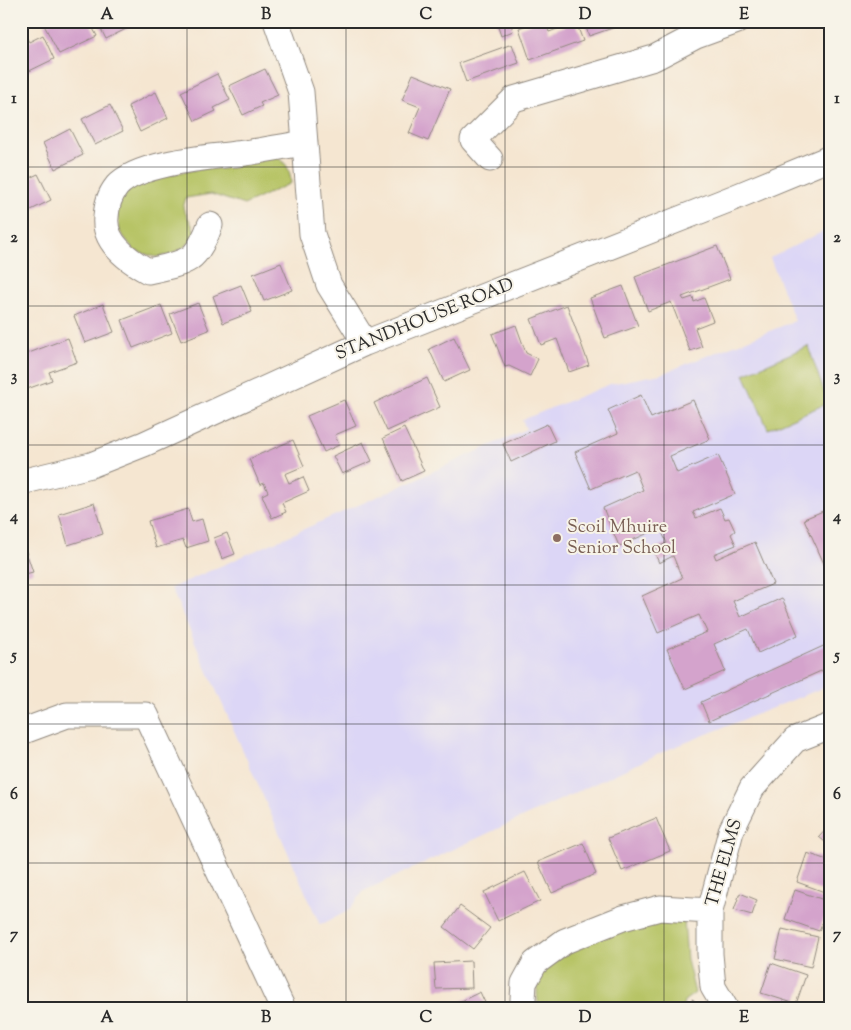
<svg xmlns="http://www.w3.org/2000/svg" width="851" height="1030" viewBox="0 0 851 1030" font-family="'Sorts Mill Goudy',serif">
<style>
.built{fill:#dcd6f6}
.green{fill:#b7c466;stroke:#717848}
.building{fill:#d4a3cc}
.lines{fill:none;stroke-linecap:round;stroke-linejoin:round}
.minor-casing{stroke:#90887e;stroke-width:27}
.path{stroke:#90887e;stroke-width:3;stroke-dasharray:1 4;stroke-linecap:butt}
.minor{stroke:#fff;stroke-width:25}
.grid{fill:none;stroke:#2b2b2b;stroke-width:1;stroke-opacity:0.55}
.education-dot{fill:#8d6e63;stroke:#f7f3e8;stroke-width:2}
.labels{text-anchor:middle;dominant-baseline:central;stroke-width:4;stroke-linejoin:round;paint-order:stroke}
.street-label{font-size:18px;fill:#2b2b2b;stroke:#f7f3e8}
.education-label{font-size:18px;fill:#785e54;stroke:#f7f3e8;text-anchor:start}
.neatline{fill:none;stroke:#2b2b2b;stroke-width:2}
.grid-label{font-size:16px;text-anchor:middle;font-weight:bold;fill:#2b2b2b}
</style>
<rect width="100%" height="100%" fill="#f7f3e8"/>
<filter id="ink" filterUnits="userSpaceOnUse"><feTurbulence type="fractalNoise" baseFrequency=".02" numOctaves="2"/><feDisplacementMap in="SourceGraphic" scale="10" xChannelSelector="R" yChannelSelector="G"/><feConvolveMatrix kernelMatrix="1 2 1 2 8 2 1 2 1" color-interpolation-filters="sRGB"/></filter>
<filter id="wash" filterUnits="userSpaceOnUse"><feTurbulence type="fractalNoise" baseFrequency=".0096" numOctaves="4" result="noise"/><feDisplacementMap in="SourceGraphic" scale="20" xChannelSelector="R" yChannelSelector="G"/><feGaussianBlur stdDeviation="1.12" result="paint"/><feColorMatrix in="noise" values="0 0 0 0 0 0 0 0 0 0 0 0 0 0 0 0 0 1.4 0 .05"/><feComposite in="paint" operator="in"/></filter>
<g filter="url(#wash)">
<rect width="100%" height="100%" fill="#f5e6d1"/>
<!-- built -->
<path class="built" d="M830,228V685L667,750L364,891L348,911L320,925L171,588L399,487L526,429L522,420L610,384L661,374L795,321L770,258Z"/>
<!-- green -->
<path class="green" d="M275,156C287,162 290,170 291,183L244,205L211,194L186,198L183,208L197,235L186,246L170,255L156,257L135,251L120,232L117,213L120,199L131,181Z
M808,346L828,403L768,429L744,374Z
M653,918L684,919L687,960L695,993L684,1001L682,1009H540C536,998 536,986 541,975C554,952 627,928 653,918Z"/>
<g id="blocks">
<!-- building -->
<path class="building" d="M53,21H89L97,36L59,54L44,25Z
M97,21H142L106,39Z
M152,21H169L155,28Z
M496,21H510L513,31L501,36Z
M537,21H545L549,32L576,22L583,41L530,60L519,28Z
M584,21H630V22L589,36Z
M43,35L54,59L21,75V39L26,37L29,42Z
M512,44L519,63L466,82L459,63Z
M265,69L278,95L260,103L262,106L243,115L229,86Z
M217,74L230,100L214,108L216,111L195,121L181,92Z
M413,74L450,89L428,141L409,133L420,107L402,100Z
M156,92L168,118L140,132L128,106Z
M110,105L123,131L95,145L82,119Z
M70,129L83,155L55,169L43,143Z
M38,174L51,200L23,214L21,210V182Z
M717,246L730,279L682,297L684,300L693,297L694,302L704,298L713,321L695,328L702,347L690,351L671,302L648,311L635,277Z
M281,263L292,290L264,301L253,274Z
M241,285L252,312L223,323L213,296Z
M623,286L638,326L605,338L590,298Z
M198,303L209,330L181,341L170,314Z
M103,304L114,332L85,343L74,316Z
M161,305L172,333L133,348L122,320Z
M567,305L589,365L569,372L557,339L541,345L531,319Z
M516,325L526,353L538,359L530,376L509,366L505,367L492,334Z
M454,337L470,370L444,382L429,349Z
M68,338L77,362L49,372L52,380L27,389L21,373V356Z
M427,378L440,407L387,431L374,403Z
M641,395L651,418L693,400L710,439L670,456L677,473L718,455L735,494L693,512L696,518L720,508L725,519L729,518L735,531L731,534L736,545L714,554L716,559L755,542L773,584L733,601L740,617L782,598L798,635L758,653L748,629L714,644L725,671L685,689L667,649L707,632L699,615L658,633L642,596L682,578L673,556L659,563L653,549L667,543L660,528L619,546L603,508L643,490L635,470L591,489L575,452L618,433L608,410Z
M344,400L356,426L335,435L339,445L324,452L307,416Z
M547,424L555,441L511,462L503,444Z
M404,428L424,471L402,481L383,438Z
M293,440L304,466L285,474L289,483L303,477L309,491L282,503L286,512L272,518L262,495L268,492L264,483L260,485L249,459Z
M363,442L372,461L342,474L333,456Z
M94,503L103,534L68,545L59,514Z
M830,508V577L804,519Z
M188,509L192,522L202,519L208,541L186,548L183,540L156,548L148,521Z
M227,533L235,554L222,559L214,538Z
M21,537L33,572L21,575Z
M830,643V667L709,721L701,702Z
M656,818L670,851L622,871L608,838Z
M830,825V846L819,837Z
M583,843L596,874L552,893L538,862Z
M807,853L830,861V894L797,882Z
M525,872L540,901L498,921L484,892Z
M795,890L830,902L819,931L785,919Z
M740,893L757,900L752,915L734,910Z
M460,906L490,928L473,949L444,927Z
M782,929L818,937L811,967L775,959Z
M471,961L472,988L436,989L434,963Z
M771,963L806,975L796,1004L761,993Z
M480,992L488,1009H445Z"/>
</g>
</g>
<g filter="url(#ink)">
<use href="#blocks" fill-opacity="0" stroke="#90887e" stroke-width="1"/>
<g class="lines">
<!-- minor casing -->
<g class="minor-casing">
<path id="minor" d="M276,21L301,92L312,234L329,285L365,343
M490,159L473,140L514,99L654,58L696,36L737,21
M210,225C207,234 198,253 190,258C178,266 161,268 148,271C128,260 103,242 106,217C107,205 109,196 117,186C138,162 213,157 245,153C265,150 285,146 305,143
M21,482L91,465L144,444L365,343L733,198L830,158
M21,732L67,715H146L283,1009
M524,1009L523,999L524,983L535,963L565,941L623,918L660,908L710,911
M726,1009L713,987L710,954V911L731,831L752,788L795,740L830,726"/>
</g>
<!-- path -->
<path class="path" d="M688,1009L694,998"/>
<!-- minor -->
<use href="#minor" class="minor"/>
</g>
</g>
<!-- grid -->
<path class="grid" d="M187,21V1009M346,21V1009M505,21V1009M664,21V1009M21,167H830M21,306H830M21,445H830M21,585H830M21,724H830M21,863H830"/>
<!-- markers -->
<circle class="education-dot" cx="557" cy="538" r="5"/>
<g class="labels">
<!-- street labels -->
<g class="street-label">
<text transform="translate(425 320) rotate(-22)">STANDHOUSE ROAD</text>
<text transform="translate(725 863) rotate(-74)">THE ELMS</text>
</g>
<!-- education labels -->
<g class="education-label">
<text x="567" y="528">Scoil Mhuire<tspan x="567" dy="21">Senior School</tspan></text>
</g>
</g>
<!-- margin -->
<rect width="851" height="1030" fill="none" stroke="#f7f3e8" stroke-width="55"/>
<rect x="28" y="28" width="796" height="974" class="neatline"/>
<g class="grid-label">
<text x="107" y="19">A</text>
<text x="266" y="19">B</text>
<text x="426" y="19">C</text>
<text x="585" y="19">D</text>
<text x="744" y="19">E</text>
<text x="14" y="103">1</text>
<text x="837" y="103">1</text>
<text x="14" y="242">2</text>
<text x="837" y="242">2</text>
<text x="14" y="381">3</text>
<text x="837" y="381">3</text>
<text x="14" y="521">4</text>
<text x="837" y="521">4</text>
<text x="14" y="660">5</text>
<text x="837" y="660">5</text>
<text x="14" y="799">6</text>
<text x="837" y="799">6</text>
<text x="14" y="939">7</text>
<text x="837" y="939">7</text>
<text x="107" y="1022">A</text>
<text x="266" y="1022">B</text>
<text x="426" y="1022">C</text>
<text x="585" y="1022">D</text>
<text x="744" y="1022">E</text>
</g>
</svg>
